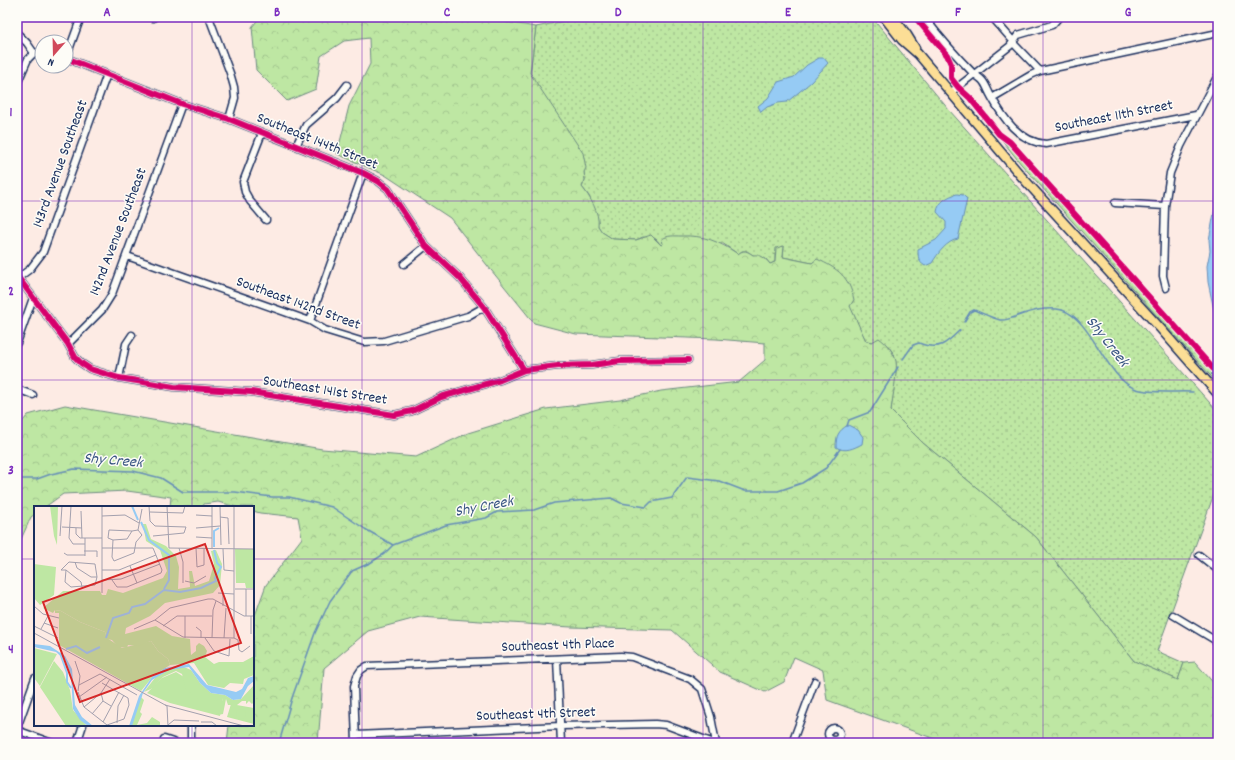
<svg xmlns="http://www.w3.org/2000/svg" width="1235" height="760" viewBox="0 0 1235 760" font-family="Dekko,sans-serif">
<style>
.green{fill:url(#green-dots);stroke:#6c8b80}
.forest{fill:url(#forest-crowns);stroke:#6c8b80}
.water{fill:#96cbf4;stroke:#658db8}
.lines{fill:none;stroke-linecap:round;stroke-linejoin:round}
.stream{stroke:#658db8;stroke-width:1.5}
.minor-casing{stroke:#1b2f5e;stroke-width:9}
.major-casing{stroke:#1b2f5e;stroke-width:11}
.minor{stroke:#fdfcf7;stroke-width:6}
.major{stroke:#fcde96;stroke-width:8}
.cycleway-casing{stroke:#fdfcf7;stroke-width:8}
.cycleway{stroke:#d6006c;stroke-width:6}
.grid{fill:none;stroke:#7b2cbf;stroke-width:1;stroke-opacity:0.55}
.labels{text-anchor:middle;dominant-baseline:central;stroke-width:3;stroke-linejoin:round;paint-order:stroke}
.street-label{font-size:15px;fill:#1b2f5e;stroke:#fdfcf7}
.water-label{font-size:16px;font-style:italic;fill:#3a5684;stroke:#fdfcf7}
.inset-river{fill:none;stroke:#96cbf4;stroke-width:2}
.inset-road{fill:none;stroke:#a3a0ae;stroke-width:1}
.view{fill:#d62828;fill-opacity:0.15;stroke:#d62828;stroke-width:2}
.inset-edge{fill:none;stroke:#1b2f5e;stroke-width:2}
.neatline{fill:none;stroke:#7b2cbf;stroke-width:1.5}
.grid-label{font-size:13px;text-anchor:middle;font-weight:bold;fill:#7b2cbf}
</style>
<defs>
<pattern id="green-dots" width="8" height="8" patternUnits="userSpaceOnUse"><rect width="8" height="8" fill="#bee7a3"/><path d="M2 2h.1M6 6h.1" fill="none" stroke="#a3c68f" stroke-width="1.8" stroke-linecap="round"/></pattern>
<pattern id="forest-crowns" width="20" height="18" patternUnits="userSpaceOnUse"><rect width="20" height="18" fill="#bee7a3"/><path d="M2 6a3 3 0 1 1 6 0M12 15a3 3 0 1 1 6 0" fill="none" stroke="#a3c68f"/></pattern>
</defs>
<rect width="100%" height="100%" fill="#fdebe4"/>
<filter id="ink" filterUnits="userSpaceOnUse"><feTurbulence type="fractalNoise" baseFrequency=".025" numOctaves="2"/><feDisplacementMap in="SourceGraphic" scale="8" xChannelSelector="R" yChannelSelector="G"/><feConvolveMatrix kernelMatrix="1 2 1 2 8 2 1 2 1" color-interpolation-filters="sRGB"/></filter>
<g filter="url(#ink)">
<!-- green -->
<path class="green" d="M583,17H872L949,110L1218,412V483L1157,651L1184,663L1178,680L1134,661L1036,537L923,443L891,411L896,363L894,354L886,343L866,341L849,306L815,261L812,263L783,257L784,246L775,254V262L770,264L766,259L753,255L747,251H742L738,254L722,243L663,244L661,245L656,239L643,237L636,240L613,239L602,232L598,226L589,196L582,187L585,180L584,172L530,73L536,27Z
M997,134L1014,151L1213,372L1211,374L1213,376L1215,375L1218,378V384L1021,164Z"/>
<!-- forest -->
<path class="forest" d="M260,17H476L536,27L530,73L583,153L586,168L584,172L585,180L582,187C590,197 600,213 598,226L602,232L613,239L636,240L651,235L661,245L663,244L662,239C668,235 674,236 681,236C704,235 718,241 738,254C744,249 747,251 753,255C761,254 765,258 770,264L775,262L776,248L784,246L783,257L812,263L817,259C838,269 849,276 854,300L850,306L866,341L872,342L879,338C887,344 893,351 896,361C898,370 892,400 891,411L923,443L1036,537L1134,661L1178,680L1184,663L1195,662L1218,688V736L1200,743H946L827,700L823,670L794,657L784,682L765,692L720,672L672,630L571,627L420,617L368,631L324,668L318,743H227L229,725H253V621L266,585L302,538L298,517L260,513L253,511V507H237L218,502L204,504L203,507H170L171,497L127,491L63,494L45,507H35V514L31,517L17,548V428L28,415L65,405L322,449L416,457L468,433L546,409L620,400L661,391L739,382L765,360V343L716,339L576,334L534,323L487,265L450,218L385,175L337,154L349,106L370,64L369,38L344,41L321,56L316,89L287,101L256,70L252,27Z"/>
<!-- water -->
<path class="water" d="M819,58H824L828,63L811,82L787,102L778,103L767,107L761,112L758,106L768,98L778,82L794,77L807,65Z
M1218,179V329L1208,282L1207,266L1210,251L1209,240L1215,208Z
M957,194L963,195L967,199L958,239C947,241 938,253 932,263L925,266C918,262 918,256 918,249L936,240L946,229V222L937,212C938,202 948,196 957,194Z
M848,425L858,430L863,437L862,444C854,448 845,453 836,447C836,436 838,431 848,425Z"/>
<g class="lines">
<!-- stream -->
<path class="stream" d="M964,322L970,312L974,310C982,313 992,318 1000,320C1008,321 1016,316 1023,314C1035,310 1051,307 1062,310C1092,319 1106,379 1136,389C1152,394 1176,391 1193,392
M903,359L913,345L919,343C939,351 946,344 960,330
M1217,370L1218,369
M1212,374L1213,373
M847,426L849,420L870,412L898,367
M17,481L18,479H37L51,474L74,469L133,471L161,478L183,492H235L272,497H289L332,507L365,529L393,545L446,525L486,518L497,512L534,510L554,503L611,498L621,503L646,507L651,502L672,498L687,477L719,481L745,491H778L802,483L826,468L840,449
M279,743L292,698L315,633L330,601L352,571L370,563L384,554L393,545"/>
<!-- minor casing -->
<g class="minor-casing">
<path id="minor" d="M209,17L230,73L234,87L235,98L229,119
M924,17C939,36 955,55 972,72C975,75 979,77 982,80C986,84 988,91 991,96C1003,118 1019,142 1046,144L1196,115
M992,17L1013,41L1015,45L1040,71
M153,18L154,17
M17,33L27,43L34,53L42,52
M66,58L182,104L229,119L363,173L378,181L388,189L426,246L460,278L484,307L524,370
M66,58L81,17
M17,84L28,59L34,53
M950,93L1010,46L1018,35L1052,25L1059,17
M992,98L1031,75L1040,71L1218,33
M262,133L243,182L245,192L250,201L266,220
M296,146L306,125L337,98L347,85
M1115,203L1165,206
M127,256L310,321L325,330L364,342L384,341L468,316L484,307
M404,264L426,246
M17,276L68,344L75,357L81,363L90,369L119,378L174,387L251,392L394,415L412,411L441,397L500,380L524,370L558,366L592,365L620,361L688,360
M18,278L30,269L43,252L107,74
M1166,288L1163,276L1165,206L1170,173L1181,146L1217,77
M310,321L363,173
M17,343L33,298
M68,344L102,310L112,294L182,104
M119,378L126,344L132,335
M17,389L33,395
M1199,555L1218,570
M1173,615L1218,642
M557,659L561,743
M828 734a6 6 0 1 1 12 0a6 6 0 1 1-12 0Z
M17,728L35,678
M17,730L52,743
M356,735L561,726L655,724L666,725L714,743
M164,739L176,743
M77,743L83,725
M191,743V725
M356,743L354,686L357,676L361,670L367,666L621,656L632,657L690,679L702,689L711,717L716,743
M792,743L815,681"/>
</g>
<!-- major casing -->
<g class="major-casing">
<path id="major" d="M884,17L902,40L918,54L1022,177L1160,328L1218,394
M893,17L907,35L915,48"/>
</g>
<!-- minor -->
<use href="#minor" class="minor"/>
<!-- major -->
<use href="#major" class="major"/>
<!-- cycleway casing -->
<g class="cycleway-casing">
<path id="cycleway" d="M915,17L947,55L951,64V78L958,87L970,98L999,134L1010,142L1218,374
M66,58L182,104L229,119L363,173L378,181L388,189L426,246L460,278L484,307L524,370
M17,276L68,344L75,357L81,363L90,369L119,378L174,387L251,392L394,415L412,411L441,397L500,380L524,370L558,366L592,365L620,361L688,360"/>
</g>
<!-- cycleway -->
<use href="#cycleway" class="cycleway"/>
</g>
</g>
<!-- grid -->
<path class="grid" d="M192,17V507M362,17V743M532,17V743M703,17V743M873,17V743M1043,17V743M17,201H1218M17,380H1218M17,559H35M253,559H1218M192,725V743"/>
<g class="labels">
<!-- street labels -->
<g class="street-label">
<text transform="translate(1114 117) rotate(-11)">Southeast 11th Street</text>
<text transform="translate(317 142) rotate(22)">Southeast 144th Street</text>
<text transform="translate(61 164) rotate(-70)">143rd Avenue Southeast</text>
<text transform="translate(119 232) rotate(-69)">142nd Avenue Southeast</text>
<text transform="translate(298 304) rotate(20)">Southeast 142nd Street</text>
<text transform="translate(325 391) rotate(9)">Southeast 141st Street</text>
<text transform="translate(558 646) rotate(-2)">Southeast 4th Place</text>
<text transform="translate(536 715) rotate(-2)">Southeast 4th Street</text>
</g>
<!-- water labels -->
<g class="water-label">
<text transform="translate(1107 342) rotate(52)">Shy Creek</text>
<text transform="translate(113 461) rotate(5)">Shy Creek</text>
<text transform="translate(484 507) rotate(-11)">Shy Creek</text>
</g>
</g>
<!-- overview -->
<g transform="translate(34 506)">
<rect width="220" height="220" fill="#fdebe4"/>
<path d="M201,43H220V82H212L211,77H202ZM21,104L27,105L46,116L71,126L73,132L88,142L117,135L124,145L134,153L136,159L120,169L107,185L25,139V107H21ZM142,166L180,190L189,192L186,210L136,197L113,187L128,172ZM197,198L220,202V218L193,211Z" fill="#bee7a3"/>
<path d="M16,0H24L23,39L20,30ZM109,18H112L117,33L132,40L142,50L145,61L144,83L156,81L155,65H158L161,80L175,75L180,58L177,45L182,44L188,58L186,79L179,87L131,97L116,110L92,122L91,128L122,120L138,130L156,133L157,149L162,145V140L165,137L170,140L173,145L171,151L180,158L185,156H209L220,150V169L210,173L209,178L196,177L190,182L174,179L160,157L136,159L134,153L124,145L117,135L104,140L94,139L93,142L84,141L78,134L73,133L71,126L46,116L27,105L21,104L19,107L9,102L29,85H66L68,89H72L74,83L89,87L129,72L133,65L126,44L112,35ZM0,58L22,61L20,89L6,99L0,92ZM0,142L23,148L6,180L0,172ZM20,155L29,166L36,184L39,204L53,220H32L6,181ZM150,161L157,164L166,177L177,187L191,189L199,194L207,193L220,179V196L218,198L215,195L212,198V195H208L203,199H194L192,193L189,208L184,209L189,192L180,195H168L152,184L148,168L142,165L129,171L119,182L110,186L124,168L134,163ZM107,191L110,194L106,206L108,208L103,219L113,217L118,211L126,216V220H97Z" fill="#bee7a3"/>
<path d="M202 208a5 5 0 1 1 10 0a5 5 0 1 1-10 0Z" fill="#bee7a3"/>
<path d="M0,138L16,140L31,150L38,163L41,199L48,211L59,220H54L46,214L39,203L37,169L31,154L22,146L0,141ZM155,158L173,179L202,186L208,183L214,172L220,170V175L214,180L207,193L199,194L191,189L177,187L166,177L155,161L135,164L118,174L109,187L98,220H95L105,190L118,171L131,162Z" fill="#96cbf4"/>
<path class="inset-river" d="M98,0L104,14M107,16L115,34L135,49V74L130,83M180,41V25L185,22M72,132L79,112L95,107L98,101L111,98L130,84L146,86L167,82L182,75L181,72L187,61L183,57L180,44M32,143L42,140L53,147L66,141M26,147L33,167V176L37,182"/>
<path class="inset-road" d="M37,0L35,32L39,38H51M115,0L116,15L121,20L152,21L150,27L119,30M133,0L135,42L220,43M178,0V42M186,0L187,39M200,0V132M47,5L48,32M116,6L149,7L151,0M162,9L178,10M68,10L91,9L105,17M186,11L194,12L195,38M28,21L48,22M42,22V28L46,32H68M162,22L186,20M104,24L108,3M26,30L28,0M162,31L178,32M79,34L78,51L80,55L100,47L102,36L108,29L104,24M79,34L74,32L75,24L98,25M79,34L93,33L98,25L104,24M68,42H119L128,64L127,67L93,81H83L78,74M145,42L149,56V77M162,42L163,61L170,59V43M189,43L190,64L200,65M50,45H63V51M30,47L33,49H51M51,50V32M41,56L43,62L57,71H63M61,58L35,56L27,64H32L31,76L37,81L61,79M61,58L63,71L61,79M96,60L103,77M32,64L47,76L48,81M68,64H85L122,49M68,74L87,73L126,58M151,75L160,77L172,70M201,83H220M212,83V110M68,87V0M184,87L200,88M189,87V100M0,100L9,108L25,112M151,110V132M217,110V128M121,114L149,131L200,132L204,134L205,144L208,146L216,140M10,117L24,122M0,120L24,132M129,120L143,110H178M162,121L167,125V132M7,123L14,110M100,123L121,114L136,102L174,93H179L210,110H220M0,127L133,200M171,132L180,145M178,132L179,104L182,95M190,132L192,102M180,145L195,150L196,133M41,155L46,170L44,185M68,177L94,192M45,179L66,168L103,189M44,186L50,201L73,219L90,213L95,199L94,192M67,187L69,195L77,200M45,191L73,171M131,199L210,220M133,200L134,220M50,201L67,187L76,173M58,208L69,195M69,216L85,186M167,216H178L183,220M83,217L84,200L90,189M134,219L140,214L165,215"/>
<path class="view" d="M171,38L207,137L46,196L9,96Z"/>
<rect width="220" height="220" class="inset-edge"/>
</g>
<!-- margin -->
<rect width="1235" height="760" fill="none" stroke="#fdfcf7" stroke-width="44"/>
<!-- north arrow -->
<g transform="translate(54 54) rotate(200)"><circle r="19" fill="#fdfcf7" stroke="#a3aaba"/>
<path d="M0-3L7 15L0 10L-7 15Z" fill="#d1495b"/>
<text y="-6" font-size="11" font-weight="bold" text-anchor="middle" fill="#1b2f5e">N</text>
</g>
<rect x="22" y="22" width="1191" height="716" class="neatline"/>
<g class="grid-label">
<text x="107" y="16">A</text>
<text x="277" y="16">B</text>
<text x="447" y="16">C</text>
<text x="618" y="16">D</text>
<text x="788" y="16">E</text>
<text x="958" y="16">F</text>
<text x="1128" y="16">G</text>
<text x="11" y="116">1</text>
<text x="11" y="295">2</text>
<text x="11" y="474">3</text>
<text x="11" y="653">4</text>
</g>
</svg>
